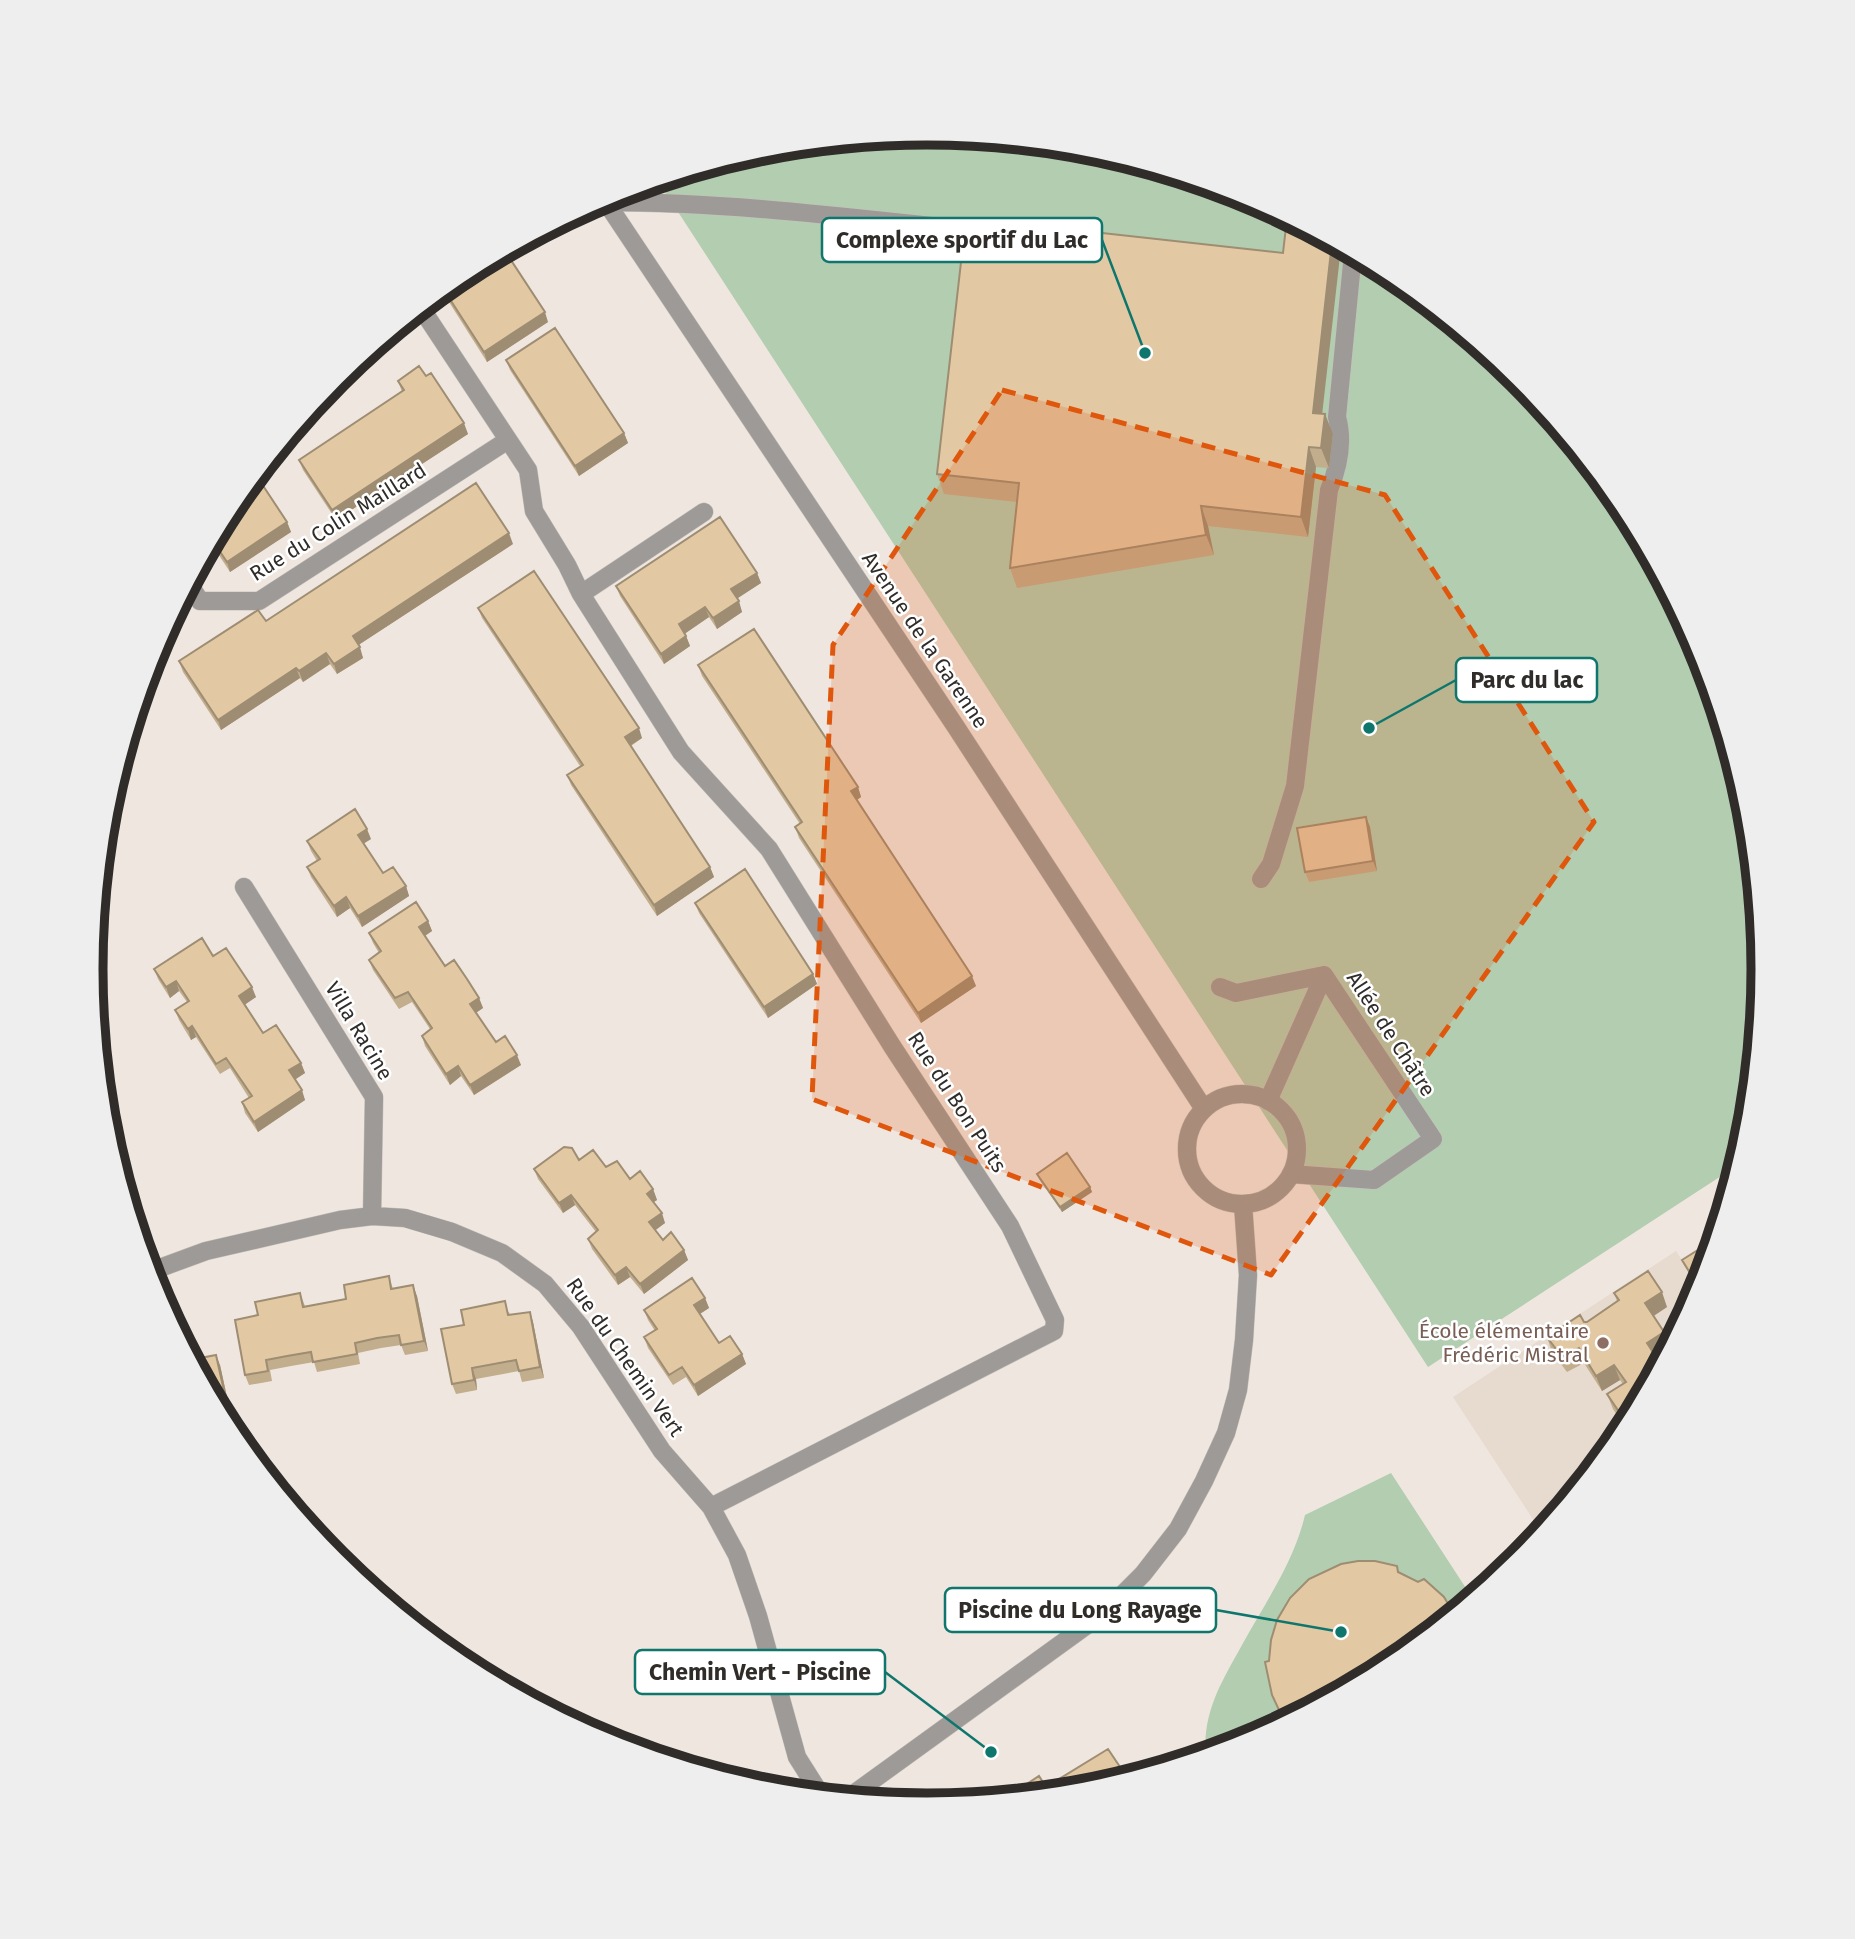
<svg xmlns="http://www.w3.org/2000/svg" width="1855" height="1939" viewBox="0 0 1855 1939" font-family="'Fira Sans',sans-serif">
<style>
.built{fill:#e7dace}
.green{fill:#b2cdaf}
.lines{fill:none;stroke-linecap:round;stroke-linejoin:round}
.service-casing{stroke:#c8c1bb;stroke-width:19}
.minor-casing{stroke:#c8c1bb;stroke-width:19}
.tertiary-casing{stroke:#c8c1bb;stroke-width:19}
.service{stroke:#9d9a97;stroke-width:18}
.minor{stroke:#9d9a97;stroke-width:18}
.tertiary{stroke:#9d9a97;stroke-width:18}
.wall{fill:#c2ad8c}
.shaded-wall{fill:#9e8d72}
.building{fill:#e2c9a3;stroke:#9e8d72;stroke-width:2}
.marked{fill:#df570d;fill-opacity:0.2;stroke:#df570d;stroke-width:5;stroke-dasharray:14 9;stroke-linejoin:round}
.education-dot{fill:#8d6e63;stroke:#fff;stroke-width:2.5}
.labels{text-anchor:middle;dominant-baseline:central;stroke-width:5;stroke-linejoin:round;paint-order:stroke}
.street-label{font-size:21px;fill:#2f2c29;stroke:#fff}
.education-label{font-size:21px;fill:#785e54;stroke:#fff;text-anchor:end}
.rim{fill:none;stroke:#2f2c29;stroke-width:9}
.leader{fill:none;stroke:#0f766e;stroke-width:2.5}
.callout-dot{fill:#0f766e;stroke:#fff;stroke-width:2.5}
.callout{fill:#fff;stroke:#0f766e;stroke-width:2.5}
.callout-label{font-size:23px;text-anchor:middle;font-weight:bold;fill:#2f2c29}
</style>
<rect width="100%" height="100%" fill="#eee6df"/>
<!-- built -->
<path class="built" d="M1713,1246L1700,1290L1623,1435L1542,1533L1453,1397L1676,1251L1685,1265Z"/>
<!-- green -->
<path class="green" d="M928,133L1091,149L1248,197L1393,274L1519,378L1623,505L1700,650L1748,807L1764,970L1748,1133L1738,1165L1428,1367L658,181L765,149Z
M1391,1473L1473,1599L1392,1665L1247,1742L1206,1755C1202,1713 1222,1681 1242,1645C1265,1603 1294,1562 1305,1515Z"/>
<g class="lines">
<!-- service casing -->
<g class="service-casing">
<path id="service" d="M606,202C734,202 861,219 988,232
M1261,879L1271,864L1295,786L1329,490C1339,466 1344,442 1337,417L1353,253
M1220,987L1236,993L1324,975
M1268,1101L1324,975
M1291,1174L1374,1180L1433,1139L1324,975"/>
</g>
<!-- minor casing -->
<g class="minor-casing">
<path id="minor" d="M421,308L528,470L534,511L567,565L581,594
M704,512L581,594L681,752L769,849L892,1046L1010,1226L1055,1320L1054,1331L711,1507
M189,584L200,601H259L508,440
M244,887L374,1097L372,1216
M149,1272L206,1251L340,1220L372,1216L405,1218L452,1232L502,1253L545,1284L581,1327L662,1451L711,1507L737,1555L758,1616L797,1757L821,1795"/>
</g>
<!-- tertiary casing -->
<g class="tertiary-casing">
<path id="tertiary" d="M604,199L956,727L1204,1109
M1187 1149a55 55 0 1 1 110 0a55 55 0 1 1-110 0Z
M848,1798L1105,1612L1143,1574L1178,1529L1204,1481L1226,1433L1238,1390L1244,1340L1248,1275L1243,1204"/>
</g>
<!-- service -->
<use href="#service" class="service"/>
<!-- minor -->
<use href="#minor" class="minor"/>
<!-- tertiary -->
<use href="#tertiary" class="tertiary"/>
</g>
<!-- wall -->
<path class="wall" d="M463,274L548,322L487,362L442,291Z
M506,360L624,433L628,443L579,476L510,370Z
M426,376L468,434L336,520L303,470L299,460L402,392L398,381Z
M1322,414L1333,434L1329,468L1316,467L1308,537L1208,526L1214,555L1017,588L1010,568L1017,502L944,494L937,474Z
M232,504L287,522L291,532L230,572L211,543Z
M513,544L358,645L363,658L337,674L330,664L303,682L300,678L221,730L183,672L179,661L266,621Z
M757,573L761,583L737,598L742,612L717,629L709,617L685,633L690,646L664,664L620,596L616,586Z
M478,608L642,738L631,746L710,867L714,877L657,916L571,785L567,775L580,766L482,618Z
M698,665L858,787L861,797L857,800L976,986L921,1023L799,838L795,827L800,824L702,676Z
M1366,817L1370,827L1377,871L1309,882L1305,872Z
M371,839L363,844L383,873L406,886L409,896L362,927L350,908L337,917L311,877L307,867L317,861L311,851L307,841Z
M695,903L813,974L817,984L768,1018L699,913Z
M428,921L432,931L425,936L445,966L479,998L483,1008L476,1013L496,1042L521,1065L474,1095L461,1076L450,1085L425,1046L422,1036L430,1029L412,1002L399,1009L373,970L369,960L379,953L373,943L369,933Z
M213,956L256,997L245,1004L263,1033L301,1063L305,1073L295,1079L305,1100L258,1132L245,1113L242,1102L249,1098L230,1068L220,1074L196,1037L191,1040L179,1020L175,1010L187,1002L179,991L170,998L158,979L154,969Z
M579,1160L606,1167L653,1189L657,1200L653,1202L665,1223L655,1230L663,1240L684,1250L688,1260L644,1294L630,1277L618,1285L592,1249L588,1239L596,1232L575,1205L563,1213L538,1179L534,1169Z
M1037,1174L1090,1187L1092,1192L1062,1212L1039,1179Z
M1718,1230L1700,1290L1684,1265L1682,1260L1712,1241L1710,1236Z
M389,1276L393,1289L417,1296L428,1351L405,1355L401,1345L381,1348L358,1353L360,1364L317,1372L314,1362L291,1366L270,1370L272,1381L249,1385L245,1375L258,1315L300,1293L305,1306L346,1299Z
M1614,1293L1667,1307L1654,1316L1664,1332L1669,1347L1656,1356L1658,1360L1665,1356L1626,1429L1613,1409L1607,1394L1623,1384L1620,1380L1602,1391L1584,1363L1567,1372L1552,1352L1547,1337L1587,1322L1617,1301Z
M705,1298L709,1308L700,1314L719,1343L742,1354L746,1364L698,1396L686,1377L673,1385L648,1348L644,1337L655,1331L648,1320L644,1310Z
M509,1312L510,1315L530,1312L533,1322L544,1378L522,1382L519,1371L476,1379L477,1390L456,1394L452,1384L464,1325Z
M185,1347L196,1359L220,1365L232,1420L225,1421Z"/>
<!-- shaded-wall -->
<path class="shaded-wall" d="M1332,242L1341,247L1320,433L1313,413Z
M545,312L548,322L487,362L484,352Z
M1325,414L1333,434L1329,468L1321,448Z
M464,423L468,434L336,520L332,510Z
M624,433L628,443L579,476L575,466Z
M1309,447L1316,467L1308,537L1301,517Z
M1201,506L1208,526L1214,555L1206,535Z
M287,522L291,532L230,572L227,562Z
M509,533L513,544L357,646L353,636Z
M757,573L761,583L735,600L731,589Z
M739,601L742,612L717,629L713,618Z
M705,607L709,617L683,635L679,624Z
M686,636L690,646L664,664L661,654Z
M360,647L363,658L337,674L334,664Z
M326,653L330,664L303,682L299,671Z
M296,668L300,678L221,730L218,720Z
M639,728L642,738L628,747L625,737Z
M858,787L861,797L855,801L851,791Z
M117,792L120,802L107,811L110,796Z
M1366,817L1370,827L1377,871L1373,861Z
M367,829L371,839L361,845L358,835Z
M710,867L714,877L657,916L654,905Z
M406,886L409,896L362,927L358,916Z
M346,897L350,908L337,917L334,906Z
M428,921L432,931L423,937L419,927Z
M813,974L817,984L768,1018L764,1007Z
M972,976L976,986L921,1023L918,1013Z
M176,981L179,991L170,998L166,987Z
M252,987L256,997L243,1006L239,996Z
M479,998L483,1008L474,1014L470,1004Z
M192,1026L196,1037L191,1040L188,1029Z
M517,1055L521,1065L474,1095L470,1085Z
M301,1063L305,1073L293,1081L289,1070Z
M458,1066L461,1076L450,1085L446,1074Z
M302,1090L305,1100L258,1132L254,1122Z
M1090,1187L1092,1192L1062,1212L1060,1207Z
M653,1189L657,1200L651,1204L647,1194Z
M571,1195L575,1205L563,1213L559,1203Z
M662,1213L665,1223L653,1232L649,1222Z
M684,1250L688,1260L644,1294L640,1284Z
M626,1267L630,1277L618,1285L615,1275Z
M413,1285L417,1296L428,1351L424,1341Z
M1662,1292L1667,1307L1650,1318L1645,1303Z
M705,1298L709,1308L698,1315L694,1305Z
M530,1312L533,1322L544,1378L540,1367Z
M1664,1332L1669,1347L1653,1358L1647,1343Z
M742,1354L746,1364L698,1396L694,1385Z
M216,1355L220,1365L232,1420L228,1409Z
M1614,1365L1620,1380L1602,1391L1596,1376Z
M472,1368L476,1379L477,1390L474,1380Z"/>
<!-- building -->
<path class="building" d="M966,218L1283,253L1287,218L1332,242L1313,413L1325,414L1321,448L1309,447L1301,517L1201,506L1206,535L1010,568L1019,483L937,474Z
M505,251L545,312L484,352L444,290L463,274Z
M555,328L624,433L575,466L506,360Z
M419,366L426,376L431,373L464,423L332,510L299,460L404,390L398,381Z
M256,475L287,522L227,562L213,541L232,504Z
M476,483L509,533L353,636L360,647L334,664L326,653L299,671L296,668L218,720L179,661L258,610L266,621Z
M720,517L757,573L731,589L739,601L713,618L705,607L679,624L686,636L661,654L616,586Z
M534,571L639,728L625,737L710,867L654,905L567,775L583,765L478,608Z
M754,629L858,787L851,791L972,976L918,1013L795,827L802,822L698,665Z
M113,787L117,792L110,796Z
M355,809L367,829L358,835L383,873L393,867L406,886L358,916L346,897L334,906L307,867L320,859L307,841Z
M1366,817L1373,861L1305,872L1297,828Z
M745,869L813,974L764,1007L695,903Z
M416,902L428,921L419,927L445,966L454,960L467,979L479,998L470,1004L496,1042L505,1036L517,1055L470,1085L458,1066L446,1074L422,1036L432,1028L408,992L395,998L369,960L381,951L369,933Z
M202,938L213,956L226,948L252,987L239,996L263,1033L276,1025L301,1063L289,1070L302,1090L254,1122L242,1102L252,1096L226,1058L216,1064L192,1026L188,1029L175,1010L189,1001L176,981L166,987L154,969Z
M564,1147L572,1148L579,1160L593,1150L606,1167L617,1161L630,1179L640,1171L653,1189L647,1194L662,1213L649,1222L663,1240L671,1232L684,1250L640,1284L626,1267L615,1275L588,1239L598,1230L571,1195L559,1203L534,1169Z
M1067,1153L1090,1187L1060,1207L1037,1174Z
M1718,1230L1715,1243L1710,1236Z
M1712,1241L1714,1244L1700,1289L1682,1260Z
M1648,1271L1662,1292L1645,1303L1664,1332L1647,1343L1658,1360L1665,1356L1628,1425L1607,1394L1626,1382L1614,1365L1596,1376L1579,1348L1562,1357L1547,1337L1580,1315L1584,1322H1587L1619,1300L1614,1293Z
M389,1276L391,1289L413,1285L424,1341L401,1345L399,1335L377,1338L355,1343L357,1354L313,1362L311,1352L287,1356L266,1360L268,1371L245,1375L235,1320L258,1315L255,1302L300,1293L303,1307L346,1299L344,1285Z
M692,1278L705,1298L694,1305L719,1343L730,1336L742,1354L694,1385L682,1367L669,1375L644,1337L657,1329L644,1310Z
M505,1301L508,1315L530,1312L540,1367L519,1371L516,1360L472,1368L474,1380L452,1384L441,1329L464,1325L461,1310Z
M192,1346L195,1359L216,1355L228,1409L220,1411L185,1347Z
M1358,1561H1375L1397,1566L1398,1572L1418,1582L1424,1579L1444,1597L1454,1614L1392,1665L1287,1721L1279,1710L1272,1695L1265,1662L1269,1661L1271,1640L1277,1620L1290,1598L1309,1579L1341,1564Z
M1108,1749L1128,1779L1090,1790L1005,1798L1039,1776L1046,1787Z"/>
<!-- marked area -->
<path class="marked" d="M1002,390L1385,495L1594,822L1271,1275L812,1099L833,645Z"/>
<!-- markers -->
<circle class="education-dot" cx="1603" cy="1343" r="7"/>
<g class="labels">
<!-- street labels -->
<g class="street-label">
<text transform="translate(338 522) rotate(-32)">Rue du Colin Maillard</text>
<text transform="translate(925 640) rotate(56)">Avenue de la Garenne</text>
<text transform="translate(359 1031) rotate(59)">Villa Racine</text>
<text transform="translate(1391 1034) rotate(57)">Allée de Châtre</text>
<text transform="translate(957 1102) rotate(57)">Rue du Bon Puits</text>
<text transform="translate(625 1357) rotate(55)">Rue du Chemin Vert</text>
</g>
<!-- education labels -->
<g class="education-label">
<text x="1589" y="1331">École élémentaire<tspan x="1589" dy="24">Frédéric Mistral</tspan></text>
</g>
</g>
<!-- crop -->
<path d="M0 0H1855V1939H0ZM103 969a824 824 0 1 1 1648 0a824 824 0 1 1-1648 0Z" fill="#eee" fill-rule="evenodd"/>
<path class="rim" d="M103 969a824 824 0 1 1 1648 0a824 824 0 1 1-1648 0Z"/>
<!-- callouts -->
<path class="leader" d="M1145 353L1102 240M1369 728L1456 680M1341 1632L1216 1610M991 1752L885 1672"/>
<g class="callout-dot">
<circle cx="1145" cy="353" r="7"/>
<circle cx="1369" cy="728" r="7"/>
<circle cx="1341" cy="1632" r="7"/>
<circle cx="991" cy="1752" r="7"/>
</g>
<g class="callout">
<rect x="822" y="218" width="280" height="44" rx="7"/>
<rect x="1456" y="658" width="141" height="44" rx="7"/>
<rect x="945" y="1588" width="271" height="44" rx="7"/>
<rect x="635" y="1650" width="250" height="44" rx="7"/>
</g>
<g class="callout-label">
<text x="962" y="248">Complexe sportif du Lac</text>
<text x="1527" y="688">Parc du lac</text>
<text x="1080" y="1618">Piscine du Long Rayage</text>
<text x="760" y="1680">Chemin Vert - Piscine</text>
</g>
</svg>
